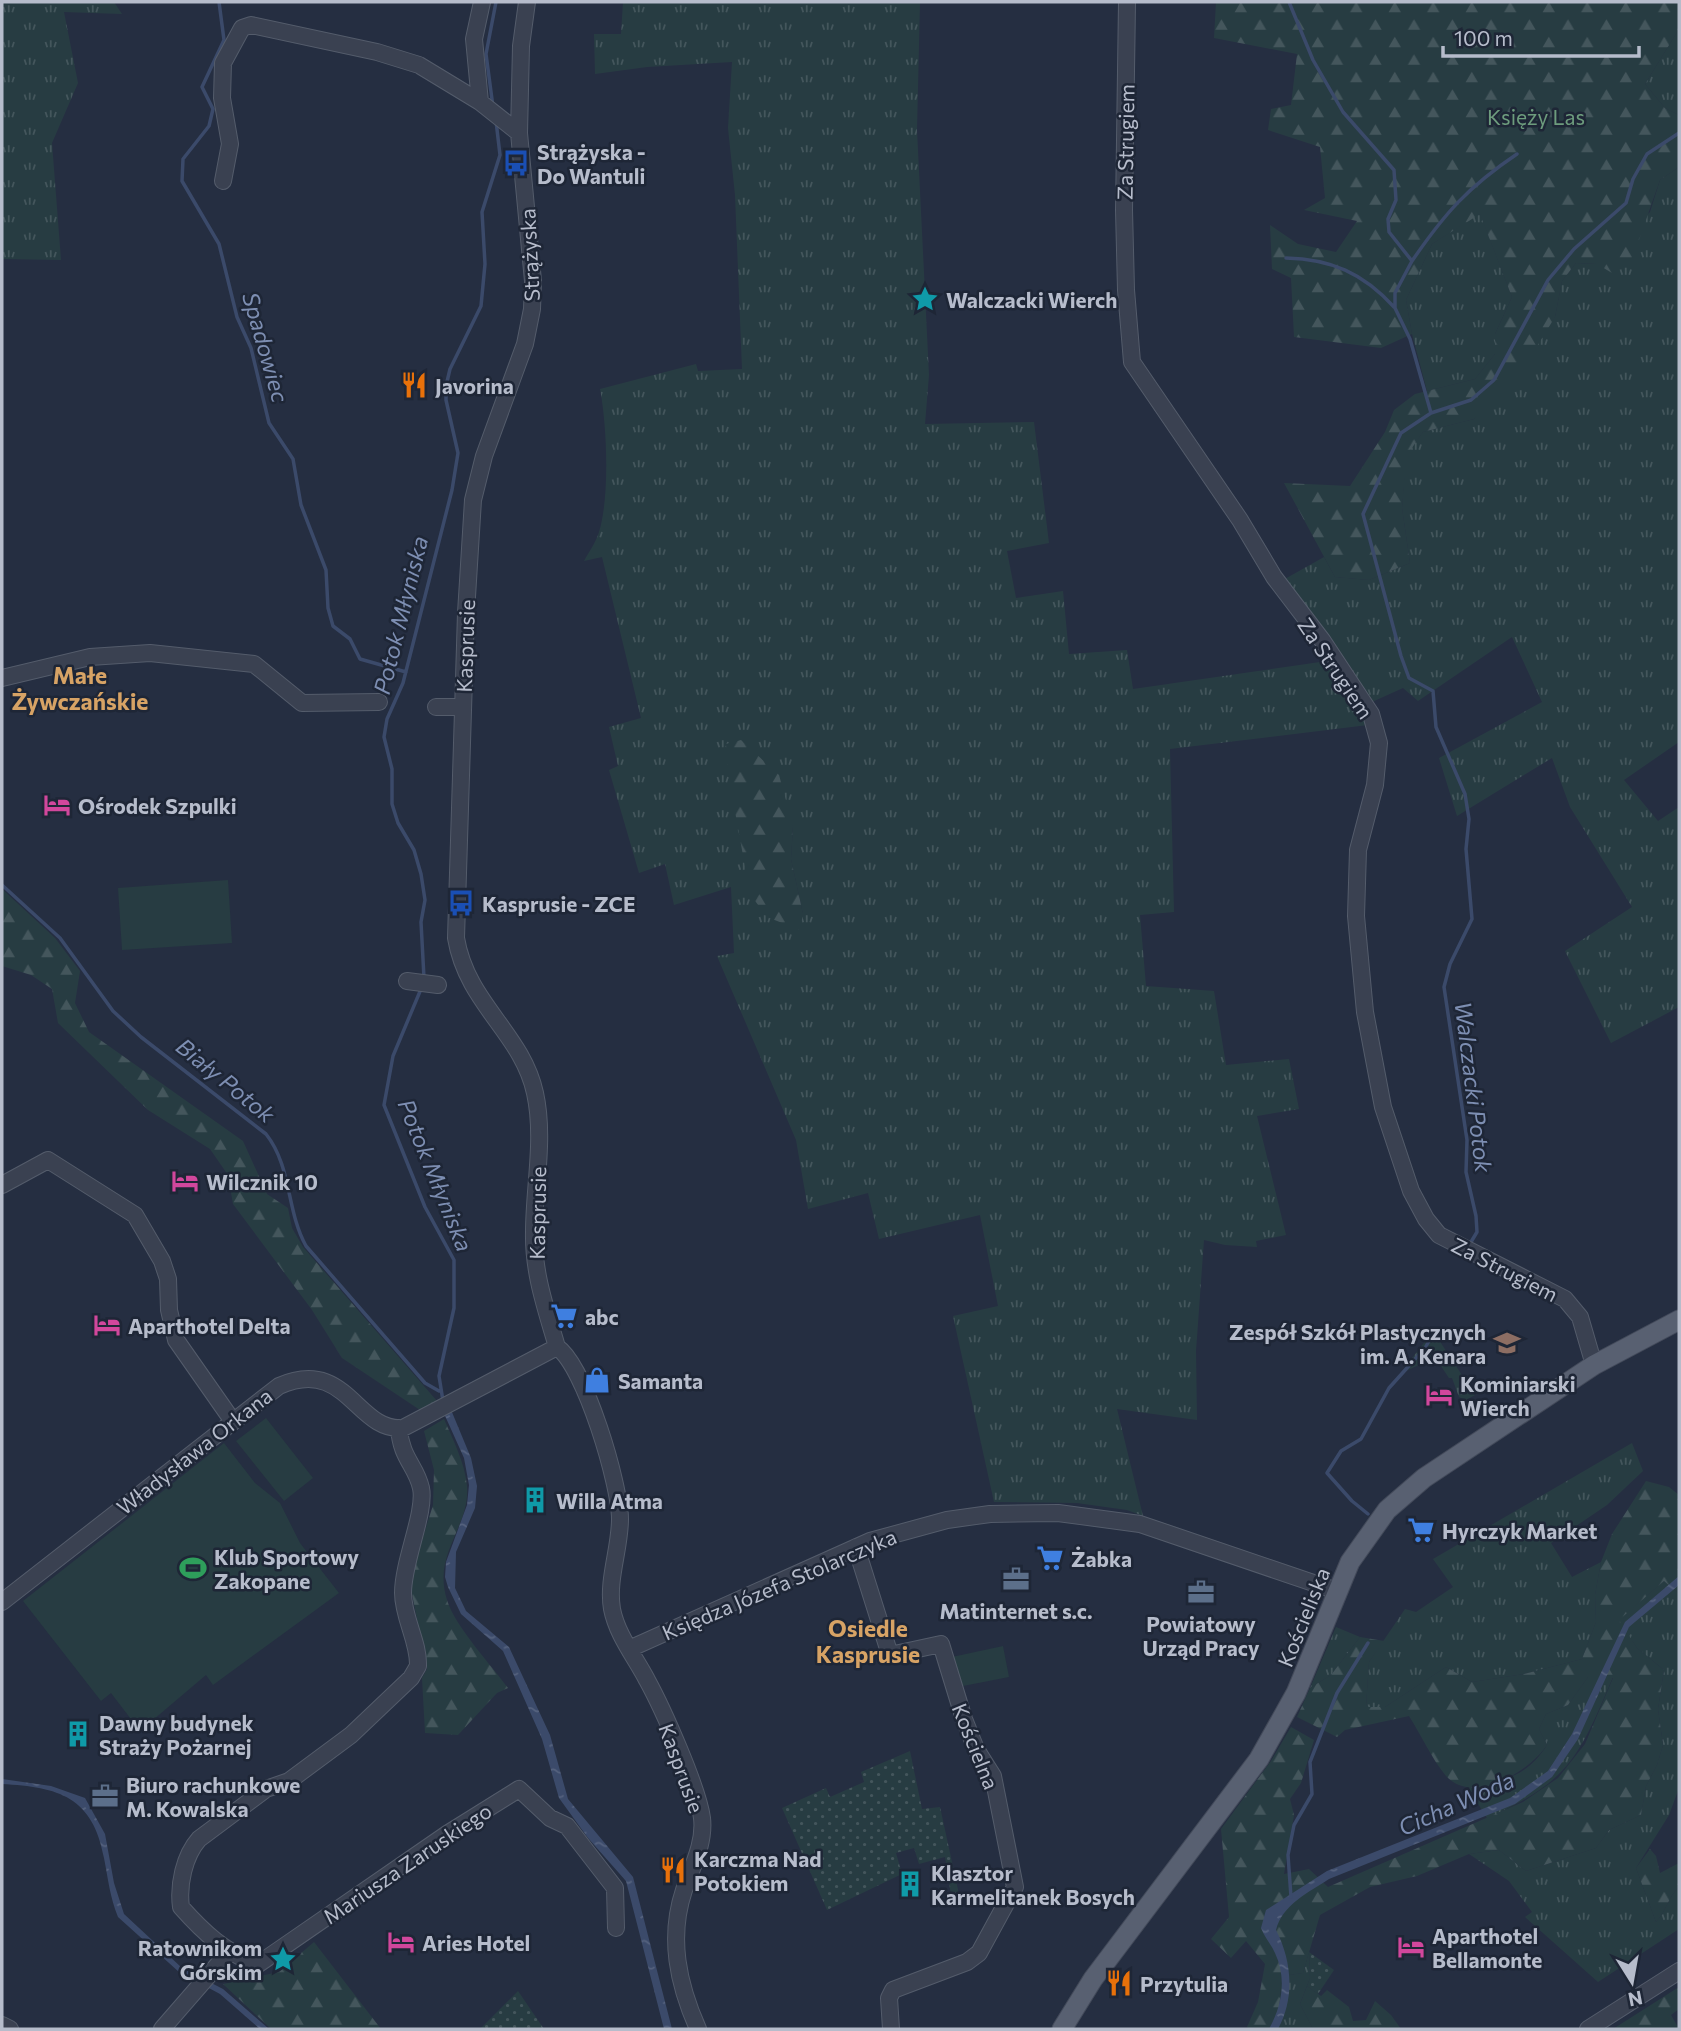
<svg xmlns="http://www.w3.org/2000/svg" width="1681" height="2031" viewBox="0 0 1681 2031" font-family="Commissioner,sans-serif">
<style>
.grass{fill:url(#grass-tufts);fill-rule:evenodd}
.forest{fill:url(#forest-firs)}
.park{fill:url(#park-dots)}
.pitch{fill:#273c42}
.water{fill:url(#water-ripples)}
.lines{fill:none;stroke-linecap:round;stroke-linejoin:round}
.stream{stroke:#3b4a6a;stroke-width:3.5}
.minor-casing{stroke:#545c6b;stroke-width:18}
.major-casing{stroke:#434a5a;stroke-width:21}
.minor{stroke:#3a4151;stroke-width:16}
.major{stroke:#586071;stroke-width:19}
.labels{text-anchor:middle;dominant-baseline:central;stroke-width:5;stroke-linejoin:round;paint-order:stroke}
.park-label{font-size:21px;fill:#6d9c7d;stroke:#1e2636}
.street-label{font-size:21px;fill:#b6bccb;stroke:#1e2636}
.poi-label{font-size:21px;font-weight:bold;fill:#b6bccb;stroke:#1e2636;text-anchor:start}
.water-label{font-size:23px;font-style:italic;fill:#7d8eb2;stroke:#1e2636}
.neighbourhood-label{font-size:23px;font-weight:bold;fill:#d7a365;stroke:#1e2636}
</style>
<defs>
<pattern id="grass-tufts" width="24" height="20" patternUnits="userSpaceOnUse" patternTransform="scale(1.75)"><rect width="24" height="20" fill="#273c42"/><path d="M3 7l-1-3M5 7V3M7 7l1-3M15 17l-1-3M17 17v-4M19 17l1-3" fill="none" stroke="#44565c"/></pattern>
<pattern id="forest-firs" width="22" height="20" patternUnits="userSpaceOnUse" patternTransform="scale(1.75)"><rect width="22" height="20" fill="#273c42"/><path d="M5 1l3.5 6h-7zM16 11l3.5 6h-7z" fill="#44565c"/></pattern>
<pattern id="park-dots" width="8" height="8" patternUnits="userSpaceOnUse" patternTransform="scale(1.75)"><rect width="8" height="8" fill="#273c42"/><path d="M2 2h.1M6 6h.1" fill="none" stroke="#44565c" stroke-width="1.8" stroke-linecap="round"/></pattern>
<pattern id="water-ripples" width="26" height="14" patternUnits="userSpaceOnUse" patternTransform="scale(1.75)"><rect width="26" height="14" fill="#3b4a6a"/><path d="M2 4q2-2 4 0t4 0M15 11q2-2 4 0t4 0" fill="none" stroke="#55627e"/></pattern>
</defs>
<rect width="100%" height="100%" fill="#252e41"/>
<!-- grass -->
<path class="grass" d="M2,2H114L122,14L64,12L78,83L52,143L61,260L2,259Z
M623,2H920L917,130L929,375L925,424L1034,422L1049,543L1007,551L1016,598L1063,591L1069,654L1127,650L1133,689L1327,661L1349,687L1368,725L1170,749L1174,912L1140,915L1146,986L1214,991L1226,1065L1289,1059L1299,1109L1257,1116L1286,1235L1256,1241L1257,1247L1225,1245L1204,1240L1196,1351L1197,1420L1117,1409L1143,1516L1127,1510L1077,1503L994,1502L953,1316L998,1306L980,1215L879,1239L868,1193L808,1209L796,1140L717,956L734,953L731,887L674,905L665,864L639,873L609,770L618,766L609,727L641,718L602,557L584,561C589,552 596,542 599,532C610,497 607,425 600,389L696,364L698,371L742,369L735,195L728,128L732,62L647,67L595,74L594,34H621ZM726,744L793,826L791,859L803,914Z
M1679,29V115L1665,108L1645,84Z
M1679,167V742L1624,780L1658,821L1679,807V1007L1611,1043L1565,951L1632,907L1570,807L1552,758L1457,816L1439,758L1542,702L1512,637L1418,701L1403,688L1372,702L1283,580L1324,557L1335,577L1369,580L1410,563L1402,508L1406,455L1423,432L1474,419L1555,317L1562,281L1576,263L1597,264L1650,212L1660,180Z
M1480,213L1512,297L1495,334V354L1475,379L1427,391L1412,334L1406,300L1432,244Z
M1433,1331L1475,1395L1466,1400L1459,1397L1452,1378H1449L1435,1357L1400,1374Z
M1632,1443L1643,1471L1607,1505L1551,1543L1572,1577L1601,1562L1595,1595L1596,1622L1582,1659L1524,1674L1472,1682L1446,1667L1385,1707H1366L1369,1662L1405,1609L1416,1612L1453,1587L1433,1559Z
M1664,1581L1679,1594V1788L1669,1815L1636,1868L1656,1922C1667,1910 1668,1897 1679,1887V1929L1598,1982L1525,1917L1532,1912L1509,1881L1469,1854L1499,1850L1526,1871L1596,1848L1609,1830L1641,1815L1646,1786L1657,1765L1663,1745L1658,1709L1664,1670L1637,1648L1618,1620Z
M1336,1627L1360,1637L1331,1675L1310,1688Z
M1588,1677H1613C1579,1757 1569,1782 1487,1818L1468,1788C1504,1780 1526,1778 1547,1745L1539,1729L1546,1714L1568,1705Z
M1309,1952L1310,1978L1300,2004L1313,2029H1269L1279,2010L1282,1976L1303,1973Z"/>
<!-- forest -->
<path class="forest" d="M1216,2H1679V29L1645,84L1665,108L1679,115V167L1660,180L1633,257L1612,273L1597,264L1576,263L1562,281L1555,317L1520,374L1474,419L1423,432L1407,455L1402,508L1410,563L1369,580L1335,577L1284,483L1350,486L1385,432L1394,410L1415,394L1475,379L1495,354V334L1512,297L1480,214L1432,244L1406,300L1412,334L1381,348L1294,337L1291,278L1272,269L1270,225L1298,244L1336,252L1357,221L1304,210L1325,198L1320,147L1268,130L1271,109L1291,105L1297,54L1214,38Z
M741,740L779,775L793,826L791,859L803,914L800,930L767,917L750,894L728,773L726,744Z
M2,889L55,938L80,971L75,1003L89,1032L243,1141L267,1194L288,1208L292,1228L303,1247L437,1401L423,1412L342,1358L312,1310L233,1204L228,1175L210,1149L148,1110L58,1023L52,989L31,975L2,966Z
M444,1419C453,1440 465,1463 467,1486C470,1528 432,1553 447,1600C454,1625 492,1666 508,1688L497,1693L458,1735L425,1733L422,1678L427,1669L411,1589L415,1563L433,1505L434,1470L424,1431Z
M1646,1481L1669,1487L1679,1495V1594L1664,1581L1619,1620L1637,1648L1664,1670L1658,1709L1663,1745L1657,1765L1646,1786L1641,1815L1609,1830L1596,1848L1526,1871L1499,1850L1469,1854L1417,1876L1370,1887L1320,1915L1303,1973L1282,1976L1279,2010L1269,2029H1249L1247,2027L1258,2002L1265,1964L1246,1941L1231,1958L1211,1939L1229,1917L1221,1829L1271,1761L1291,1727L1314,1740L1301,1783L1290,1799L1294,1815L1284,1874L1309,1869L1328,1887L1523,1802L1558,1778L1585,1744L1613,1678L1588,1677L1568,1705L1546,1714L1539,1729L1547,1745C1530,1771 1473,1806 1446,1776C1432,1759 1421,1735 1409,1716L1345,1730L1337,1737L1297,1717L1310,1688L1331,1675L1360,1637L1384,1641L1369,1662L1366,1707H1385L1446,1667L1472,1682L1524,1674L1582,1659L1596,1622L1595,1595L1601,1562L1612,1534Z
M1650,1849L1656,1856L1660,1873L1679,1863V1887C1668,1897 1667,1910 1656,1922L1636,1868Z
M314,1942L381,2029H271L223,1984L279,1972Z
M1307,1986L1321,1996L1327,1990L1349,2007L1353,2021L1366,2020L1375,2001L1391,2015L1401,2029H1313L1300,2004Z
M1679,1987V2009L1671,2015L1679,2029H1613Z"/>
<!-- park -->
<path class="park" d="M910,1751L922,1809L940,1807L962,1908H959L955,1894L951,1895L945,1857L919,1864L914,1848L896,1853L902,1874L827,1910L782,1808L826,1788L830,1797L864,1782L861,1772Z
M1309,1952L1334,1970L1318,1994L1307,1986L1310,1978Z
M518,1991L544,2029H480Z"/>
<!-- pitch -->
<path class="pitch" d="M228,880L232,943L122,950L118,888Z
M266,1418L313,1478L284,1501L236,1441Z
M224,1443L255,1483L280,1503L300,1543L339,1593L213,1685L206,1675L140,1731L111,1693L101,1701L23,1601Z
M1003,1646L1009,1677L958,1687L952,1657Z"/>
<!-- water -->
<path class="water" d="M449,1405L471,1458L477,1486L475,1508L456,1552L455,1588L466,1611L509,1647L550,1735L568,1799L633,1877L672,2029H664L626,1881L588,1838L559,1798L542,1739L503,1651L461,1614L448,1587L445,1577L446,1562L467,1505L469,1485L464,1458L442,1409Z
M1679,1576V1585L1629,1627L1578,1739L1552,1777L1515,1804L1329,1879C1309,1892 1282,1905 1276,1930C1292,1961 1295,1998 1278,2029H1269C1282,2006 1287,1978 1275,1953C1271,1944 1265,1938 1261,1928L1266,1910L1327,1871L1510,1798L1548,1771L1572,1734L1625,1622Z
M2,1779L51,1786L85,1798L105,1834L114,1883L124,1914L182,1968L223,1989L269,2029H260L220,1994L179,1972L118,1917C110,1898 108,1878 104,1858C93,1797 59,1787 2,1784Z"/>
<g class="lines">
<!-- stream -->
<path class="stream" d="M219,2L224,40L202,87L213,109L209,126L183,159L182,181L219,244L237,317L251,348L269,423L293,459L301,505L326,570L328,608L333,626L350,639L360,659L406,672
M1289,2L1313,60L1343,112L1394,170L1396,200L1388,219L1389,232L1412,261L1395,293V308L1410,339L1431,413
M493,107L486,54L496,2
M1286,258C1331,259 1363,273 1394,307
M1412,261C1445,213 1468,187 1517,154
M2,885L60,938L113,1011L141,1037L266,1134C292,1167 286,1210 306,1246L425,1383L439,1391
M424,978L421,922L425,900L421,874L414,850L398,823L392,804V769L384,737L387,719L403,683L452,490L458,453L446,400V386L450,369L481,306L485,264L482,212L500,155L496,121
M421,989L393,1056L384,1105L425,1207L454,1260V1308L439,1376L443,1401
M1471,1242L1477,1232L1476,1216L1466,1172L1467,1140L1444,987L1450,964L1472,919L1466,849L1469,819L1465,794L1436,727L1433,691L1409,678L1401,656L1363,514L1401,433L1431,413L1471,400L1494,380L1548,280L1574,249L1626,203L1633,179L1647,154L1679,133
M1368,1514L1352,1501L1327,1473L1341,1451L1361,1439L1389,1388L1425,1348L1433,1334
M1291,1897L1288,1855L1294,1825L1312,1794L1310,1762L1337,1693L1368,1643"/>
<!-- minor casing -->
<g class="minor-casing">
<path id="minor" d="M527,2L521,46L519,133L533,281L532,309L525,344L484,456L473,500L466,613L456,938C467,1004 522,1033 535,1093C545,1138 534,1187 534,1232C533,1273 546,1309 557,1347C585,1366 620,1485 620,1519C620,1549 607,1580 612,1609C617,1635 635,1657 647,1680C663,1709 698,1788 702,1818C705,1843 692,1867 684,1890C668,1938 678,1984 698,2029
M1127,2L1124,210L1126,290L1132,362L1240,520L1274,577L1322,640L1371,714L1379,743L1375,785L1358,850L1356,916L1365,1012L1383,1107L1411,1191L1426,1219L1439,1235L1565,1299L1580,1317L1594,1365
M480,102L474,39L482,2
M223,181L230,144L222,98L223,63L242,28L251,25L377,52L419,65L480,102L519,133
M2,678L90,657L150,653L254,664L302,703L379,702
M436,707H463
M407,981L438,985
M2,1185L48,1160L135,1215L162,1261L168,1279L169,1310L176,1340L232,1420
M399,1428C401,1459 416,1465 421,1488C426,1512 403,1561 403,1593C403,1618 419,1642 418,1666L411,1678L351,1735L289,1781L266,1789L199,1839C184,1856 178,1885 181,1907C204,1933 224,1951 257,1965L447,1834L519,1789L550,1818L567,1826L615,1888L616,1928
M856,1547L890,1655L941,1644L964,1719L976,1749L993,1776L1015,1887L979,1953L967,1962L893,1990L889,1998L891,2029
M2,1602L279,1386C347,1356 356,1432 403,1428L557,1347
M629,1649L870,1541L947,1520L990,1514L1058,1513L1140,1524L1337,1591
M2,2025L10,2029
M162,2029L228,1953
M1588,2029L1679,1971"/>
</g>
<!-- major casing -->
<g class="major-casing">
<path id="major" d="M1062,2029L1093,1979L1259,1759L1296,1693L1350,1562L1387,1510L1424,1478L1594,1365L1679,1320"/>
</g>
<!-- minor -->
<use href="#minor" class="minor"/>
<!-- major -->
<use href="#major" class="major"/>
</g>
<!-- icons -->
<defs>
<g id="bus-bare" transform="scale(2.1)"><path d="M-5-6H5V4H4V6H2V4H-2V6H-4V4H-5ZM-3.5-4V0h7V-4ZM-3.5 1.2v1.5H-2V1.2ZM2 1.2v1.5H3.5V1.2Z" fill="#1a4fb4" stroke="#1e2636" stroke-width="2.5" paint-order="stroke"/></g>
<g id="sight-bare" transform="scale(2.1)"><path d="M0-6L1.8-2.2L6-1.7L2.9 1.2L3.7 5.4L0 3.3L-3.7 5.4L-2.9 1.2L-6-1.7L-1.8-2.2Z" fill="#0f9aa8" stroke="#1e2636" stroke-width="2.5" paint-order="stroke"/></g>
<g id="restaurant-bare" transform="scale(2.1)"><path d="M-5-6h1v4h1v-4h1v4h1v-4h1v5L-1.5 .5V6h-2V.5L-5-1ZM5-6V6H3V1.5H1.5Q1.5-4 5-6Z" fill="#e8710a" stroke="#1e2636" stroke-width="2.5" paint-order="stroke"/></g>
<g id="hotel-bare" transform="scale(2.1)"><path d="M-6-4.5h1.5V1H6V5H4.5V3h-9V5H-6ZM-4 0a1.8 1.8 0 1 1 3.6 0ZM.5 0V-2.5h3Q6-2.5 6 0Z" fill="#d1479c" stroke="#1e2636" stroke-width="2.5" paint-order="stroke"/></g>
<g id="supermarket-bare" transform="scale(2.1)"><path d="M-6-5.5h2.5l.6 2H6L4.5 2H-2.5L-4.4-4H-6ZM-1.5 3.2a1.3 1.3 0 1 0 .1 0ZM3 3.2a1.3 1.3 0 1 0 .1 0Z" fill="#3f7fe0" stroke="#1e2636" stroke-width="2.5" paint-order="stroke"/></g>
<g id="school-bare" transform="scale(2.1)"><path d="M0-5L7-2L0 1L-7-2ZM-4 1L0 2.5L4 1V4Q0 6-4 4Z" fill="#8d6e63" stroke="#1e2636" stroke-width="2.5" paint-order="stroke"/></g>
<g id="shop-bare" transform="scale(2.1)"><path d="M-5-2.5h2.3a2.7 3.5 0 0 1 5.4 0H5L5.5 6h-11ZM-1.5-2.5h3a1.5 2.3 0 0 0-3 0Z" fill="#3f7fe0" stroke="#1e2636" stroke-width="2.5" paint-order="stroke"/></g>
<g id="building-bare" transform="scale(2.1)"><path d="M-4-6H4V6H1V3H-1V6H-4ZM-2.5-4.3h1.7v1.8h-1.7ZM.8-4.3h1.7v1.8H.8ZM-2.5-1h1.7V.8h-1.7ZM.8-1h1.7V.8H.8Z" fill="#0f9aa8" stroke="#1e2636" stroke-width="2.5" paint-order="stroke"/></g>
<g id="stadium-bare" transform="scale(2.1)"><path d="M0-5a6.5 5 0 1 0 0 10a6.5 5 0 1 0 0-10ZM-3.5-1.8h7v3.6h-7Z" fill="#2e9e5b" stroke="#1e2636" stroke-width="2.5" paint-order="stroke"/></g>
<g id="office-bare" transform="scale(2.1)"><path d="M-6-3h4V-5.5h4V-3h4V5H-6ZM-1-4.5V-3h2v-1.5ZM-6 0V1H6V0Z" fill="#5c6f8a" stroke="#1e2636" stroke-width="2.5" paint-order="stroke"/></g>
</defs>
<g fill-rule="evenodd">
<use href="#bus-bare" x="516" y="163"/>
<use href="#sight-bare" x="925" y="299"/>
<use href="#restaurant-bare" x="414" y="385"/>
<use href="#hotel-bare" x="57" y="805"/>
<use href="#bus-bare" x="461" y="903"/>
<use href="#hotel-bare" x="185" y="1181"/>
<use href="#supermarket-bare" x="564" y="1316"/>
<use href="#hotel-bare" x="107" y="1325"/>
<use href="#school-bare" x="1507" y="1343"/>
<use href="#shop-bare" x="597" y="1380"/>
<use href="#hotel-bare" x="1439" y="1395"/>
<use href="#building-bare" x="535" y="1500"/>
<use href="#supermarket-bare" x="1421" y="1530"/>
<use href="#supermarket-bare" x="1050" y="1558"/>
<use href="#stadium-bare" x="193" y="1568"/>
<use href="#office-bare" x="1016" y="1579"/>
<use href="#office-bare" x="1201" y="1592"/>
<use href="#building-bare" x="78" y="1734"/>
<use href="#office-bare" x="105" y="1796"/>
<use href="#restaurant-bare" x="673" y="1870"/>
<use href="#building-bare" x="910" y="1884"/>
<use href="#hotel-bare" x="401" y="1942"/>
<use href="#hotel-bare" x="1411" y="1947"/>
<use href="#sight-bare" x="283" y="1959"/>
<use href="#restaurant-bare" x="1119" y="1983"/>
</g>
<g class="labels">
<!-- park labels -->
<g class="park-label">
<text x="1536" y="116">Księży Las</text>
</g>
<!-- street labels -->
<g class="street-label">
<text transform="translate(1125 142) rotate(-89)">Za Strugiem</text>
<text transform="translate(529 255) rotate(-93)">Strążyska</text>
<text transform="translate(465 646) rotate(-88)">Kasprusie</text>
<text transform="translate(1336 668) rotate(56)">Za Strugiem</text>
<text transform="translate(537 1213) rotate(-89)">Kasprusie</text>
<text transform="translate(1505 1269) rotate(27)">Za Strugiem</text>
<text transform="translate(194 1451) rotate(-38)">Władysława Orkana</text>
<text transform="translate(779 1584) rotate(-23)">Księdza Józefa Stolarczyka</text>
<text transform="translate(1303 1617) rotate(-68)">Kościeliska</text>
<text transform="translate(976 1746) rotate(68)">Kościelna</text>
<text transform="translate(682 1768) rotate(70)">Kasprusie</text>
<text transform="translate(407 1863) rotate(-34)">Mariusza Zaruskiego</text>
</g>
<!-- poi labels -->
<g class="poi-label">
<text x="537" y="151">Strążyska -<tspan x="537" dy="24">Do Wantuli</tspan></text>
<text x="946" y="299">Walczacki Wierch</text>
<text x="435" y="385">Javorina</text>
<text x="78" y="805">Ośrodek Szpulki</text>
<text x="482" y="903">Kasprusie - ZCE</text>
<text x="206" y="1181">Wilcznik 10</text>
<text x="585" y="1316">abc</text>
<text x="128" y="1325">Aparthotel Delta</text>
<text x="1486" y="1331" text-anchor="end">Zespół Szkół Plastycznych<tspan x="1486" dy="24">im. A. Kenara</tspan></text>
<text x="618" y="1380">Samanta</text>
<text x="1460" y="1383">Kominiarski<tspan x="1460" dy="24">Wierch</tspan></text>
<text x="556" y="1500">Willa Atma</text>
<text x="1442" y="1530">Hyrczyk Market</text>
<text x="214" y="1556">Klub Sportowy<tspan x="214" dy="24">Zakopane</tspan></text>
<text x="1071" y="1558">Żabka</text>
<text x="1016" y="1610" text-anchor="middle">Matinternet s.c.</text>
<text x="1201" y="1623" text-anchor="middle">Powiatowy<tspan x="1201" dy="24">Urząd Pracy</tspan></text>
<text x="99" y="1722">Dawny budynek<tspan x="99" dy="24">Straży Pożarnej</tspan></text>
<text x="126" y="1784">Biuro rachunkowe<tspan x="126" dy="24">M. Kowalska</tspan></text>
<text x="694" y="1858">Karczma Nad<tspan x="694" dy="24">Potokiem</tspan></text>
<text x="931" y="1872">Klasztor<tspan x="931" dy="24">Karmelitanek Bosych</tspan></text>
<text x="1432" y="1935">Aparthotel<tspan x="1432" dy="24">Bellamonte</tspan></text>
<text x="422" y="1942">Aries Hotel</text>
<text x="262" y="1947" text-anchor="end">Ratownikom<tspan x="262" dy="24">Górskim</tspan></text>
<text x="1140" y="1983">Przytulia</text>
</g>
<!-- water labels -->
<g class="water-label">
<text transform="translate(266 347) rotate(74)">Spadowiec</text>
<text transform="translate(400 615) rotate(-76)">Potok Młyniska</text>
<text transform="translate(226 1080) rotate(39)">Biały Potok</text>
<text transform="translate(1474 1087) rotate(83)">Walczacki Potok</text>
<text transform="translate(436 1175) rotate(68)">Potok Młyniska</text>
<text transform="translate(1456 1803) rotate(-24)">Cicha Woda</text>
</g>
<!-- neighbourhood labels -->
<g class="neighbourhood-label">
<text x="80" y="675">Małe<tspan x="80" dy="26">Żywczańskie</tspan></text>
<text x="868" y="1628">Osiedle<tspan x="868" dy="26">Kasprusie</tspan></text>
</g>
</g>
<!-- border -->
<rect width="1681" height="2031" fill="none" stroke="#b6bccb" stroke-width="7"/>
<!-- north arrow -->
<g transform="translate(1632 1982) rotate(169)" stroke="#1e2636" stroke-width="5" paint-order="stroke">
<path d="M0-5L12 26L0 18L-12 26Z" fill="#b6bccb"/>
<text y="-10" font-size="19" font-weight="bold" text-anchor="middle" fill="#b6bccb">N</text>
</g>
<!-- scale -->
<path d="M1443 46v10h196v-10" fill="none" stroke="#b6bccb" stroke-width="3.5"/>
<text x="1454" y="46" font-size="21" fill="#b6bccb" stroke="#1e2636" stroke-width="5" paint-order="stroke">100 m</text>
</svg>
